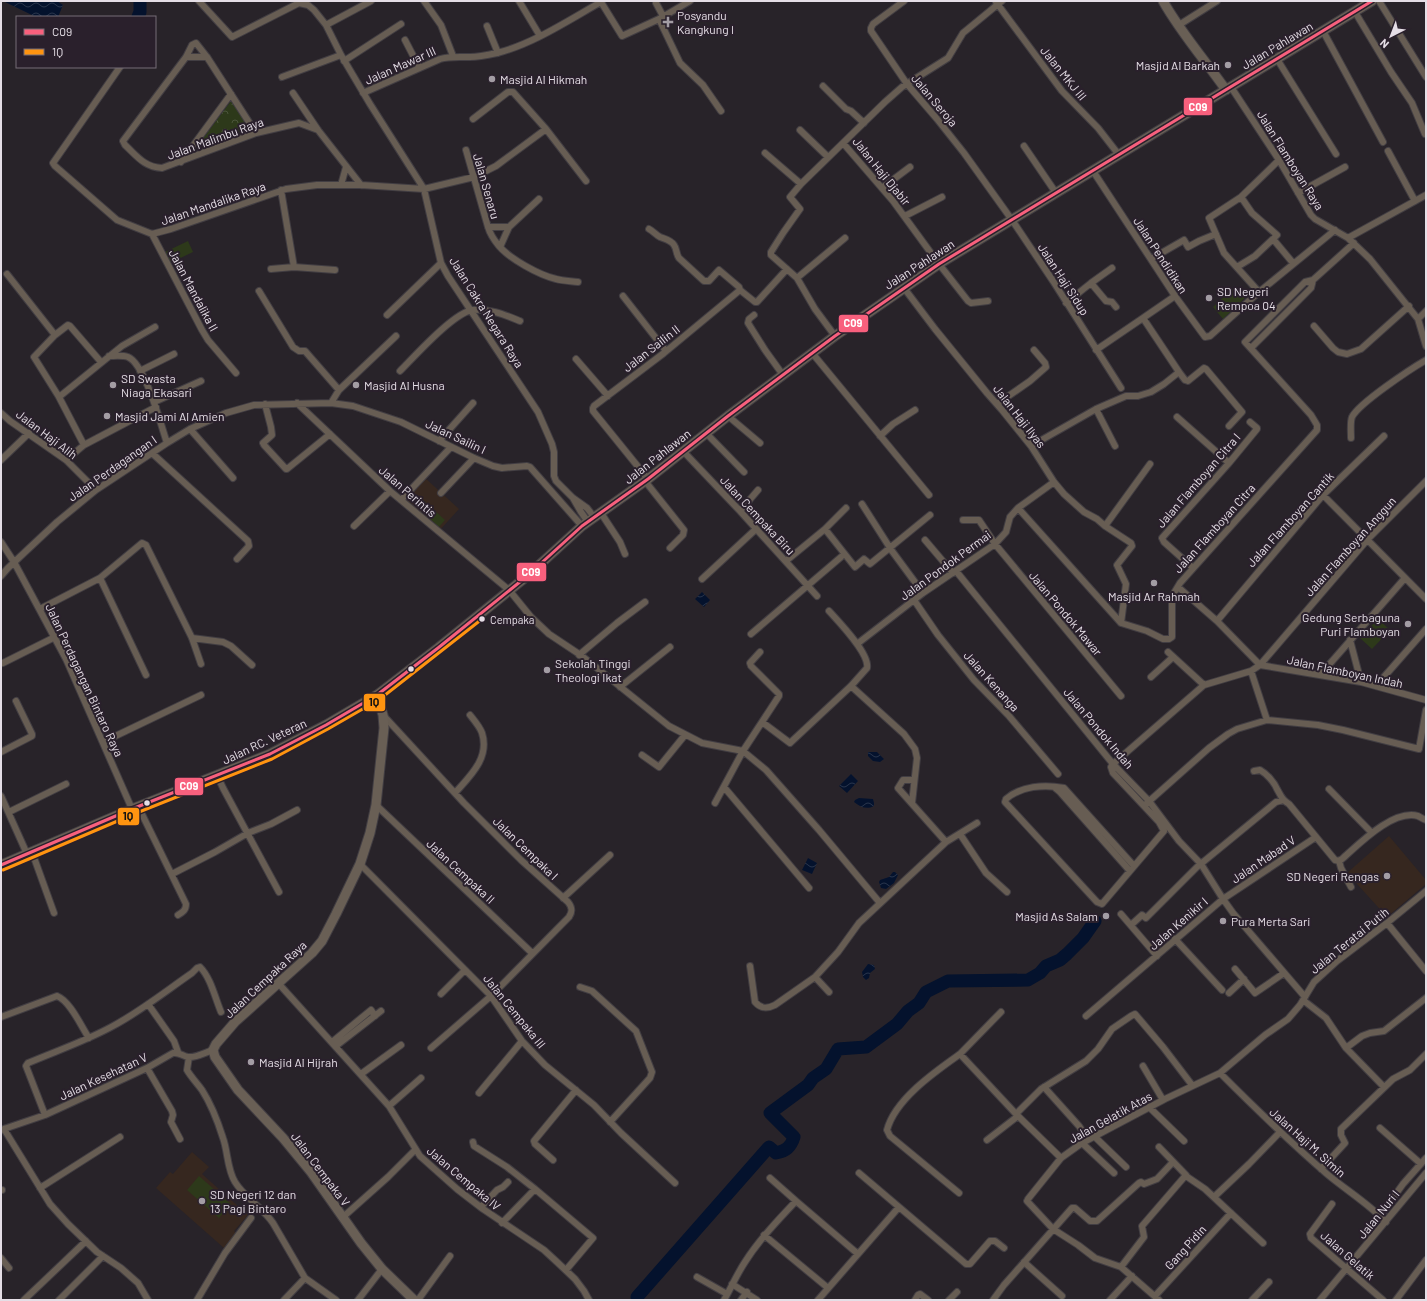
<svg xmlns="http://www.w3.org/2000/svg" width="1427" height="1301" viewBox="0 0 1427 1301" font-family="Barlow,sans-serif">
<style>
.education{fill:#36271f}
.park{fill:url(#park-crowns)}
.pitch{fill:#2d391a}
.water{fill:url(#water-waves)}
.lines{fill:none;stroke-linecap:round;stroke-linejoin:round}
.river{stroke:#04122d;stroke-width:13}
.street-casing{stroke:#423e43;stroke-width:8}
.secondary-casing{stroke:#423e43;stroke-width:11}
.street{stroke:#675d53;stroke-width:6}
.secondary{stroke:#695f55;stroke-width:9}
.bus-1-casing{stroke:#2a202c;stroke-width:6}
.bus-2-casing{stroke:#2a202c;stroke-width:6}
.bus-1{stroke:#f8607d;stroke-width:3}
.bus-2{stroke:#ff9410;stroke-width:3}
.poi-dot{fill:#a39da4;stroke:#2a202c;stroke-width:1.5}
.bus-dot{fill:#e5dee6;stroke:#2a202c;stroke-width:1.5}
.labels{text-anchor:middle;dominant-baseline:central;stroke-width:4;stroke-linejoin:round;paint-order:stroke}
.bus-label{font-size:11px;fill:#e5dee6;stroke:#2a202c;text-anchor:start}
.poi-label{font-size:12px;fill:#e5dee6;stroke:#2a202c;text-anchor:start}
.street-label{font-size:12px;fill:#e5dee6;stroke:#2a202c}
.line-badge{stroke:#2a202c;stroke-width:1.5}
.badge-label{font-size:11px;text-anchor:middle;font-weight:bold;fill:#fff}
.pale-badge-label{font-size:11px;text-anchor:middle;font-weight:bold;fill:#111}
</style>
<defs>
<pattern id="park-crowns" width="20" height="18" patternUnits="userSpaceOnUse"><rect width="20" height="18" fill="#2d391a"/><path d="M2 6a3 3 0 1 1 6 0M12 15a3 3 0 1 1 6 0" fill="none" stroke="#4b553b"/></pattern>
<pattern id="water-waves" width="16" height="10" patternUnits="userSpaceOnUse"><rect width="16" height="10" fill="#04122d"/><path d="M0 5q4-4 8 0t8 0" fill="none" stroke="#28344b"/></pattern>
</defs>
<rect width="100%" height="100%" fill="#282329"/>
<!-- education -->
<path class="education" d="M424,477L459,509L439,531L404,499Z
M1389,836L1426,880V884L1387,917L1347,873Z
M192,1152L209,1167L202,1174L248,1215L234,1231L237,1234L224,1248L156,1188L170,1172L173,1174Z"/>
<!-- park -->
<path class="park" d="M231,101L250,129L196,148Z"/>
<!-- pitch -->
<path class="pitch" d="M188,241L193,252L170,263L165,252Z
M1236,286L1246,297L1223,319L1213,307Z
M423,500L445,520L439,527L417,507Z
M1378,619L1390,630L1372,649L1360,638Z
M199,1176L231,1204L219,1218L187,1190Z"/>
<!-- water -->
<path class="water" d="M3,1H57L63,5L58,17H36Z
M702,592L710,600L704,607L695,599Z
M868,752H877L884,759L880,762L873,761L868,756Z
M851,774L858,781L847,793L839,786Z
M859,798L873,799L874,803V806C867,810 860,807 854,802L855,800Z
M808,858L817,863L812,874L802,870Z
M893,872H895L898,875L894,883L886,889L881,888L879,882L880,880L889,877Z
M868,964L874,965L875,969L870,973L869,978L866,980L863,977L862,972Z"/>
<g class="lines">
<!-- river -->
<path class="river" d="M138,17L140,12V1
M637,1297L769,1147L776,1153C786,1151 791,1147 794,1137L770,1113L808,1085L813,1078L826,1069L838,1049L866,1047L897,1024L908,1011L919,1003L926,992L948,981L1028,980L1040,973L1046,966L1060,960L1067,954L1083,938L1095,921"/>
<!-- street casing -->
<g class="street-casing">
<path id="street" d="M199,1L232,37L299,3L308,5L314,10L326,25L341,55L370,104L424,189L441,263L448,276L538,412L552,444L554,452V476L556,481L573,498L587,508L594,517
M424,1L441,25L453,56
M519,1L540,36
M904,1L873,24L871,28V31L907,84L937,119L964,153L1012,220L1053,281L1121,388
M1379,1L1426,77
M996,2L1062,91L1098,128L1119,155
M656,3L663,16
M1355,12L1391,72L1412,103L1425,134
M659,19L680,63L703,85L721,111
M326,25L371,1
M1179,25L1217,1
M487,26L498,53
M1323,31L1383,142
M405,40L419,67
M186,57H207
M1277,59L1336,154
M344,61L401,24
M120,67L53,163L55,166L117,220L152,234L171,229L286,189L317,185H361L424,189L474,177L496,166L546,129
M282,77L341,55
M823,86L846,109L851,111L864,123
M1231,87L1279,160L1311,215L1315,219L1348,238L1370,259L1418,319L1426,346
M293,93L318,130L361,185
M363,93L440,59C450,56 459,57 470,57C479,57 488,55 497,53C533,44 569,20 601,2L622,36L659,19L690,1
M473,119L508,92H513L546,129L586,181
M800,130L828,157
M256,133L207,57L196,43L192,45L186,57L123,141L125,145C137,156 144,167 162,168L256,133L299,123L318,130
M843,143L893,201L939,264L968,301L971,303L988,301
M1024,146L1056,193
M466,150L488,227C490,234 494,240 499,246C510,259 539,275 556,279C563,281 571,281 578,282
M1388,151L1415,201
M765,153L801,184
M181,162L231,94
M1093,171L1175,296L1205,337L1210,336L1259,292L1335,230
M341,185L346,167
M882,188L910,167
M281,190L294,267
M1298,193L1345,167
M1241,197L1252,213L1277,235L1273,239L1293,263
M905,216L942,197
M488,227H509
M649,229C653,231 656,235 660,237C665,239 671,240 674,245C677,249 676,254 679,258L704,281H709L719,270L739,287L740,290
M152,234L202,330L208,340L236,373
M1348,238L1426,195
M500,247L509,227L539,199
M1151,259L1184,240L1188,247L1199,241L1216,234
M1237,267L1255,256L1273,239
M271,269L294,267L335,270
M7,274L55,335
M797,278L845,238
M1091,283L1112,268
M904,288L935,329L987,393L1002,410L1031,446L1054,482L1064,494L1084,512L1097,519L1105,526L1131,543L1132,546L1117,565L1126,584L1121,623
M259,291L293,347L299,351H305L339,390
M1259,292L1224,253L1209,218L1241,197L1279,160
M623,296L666,351
M1066,303L1091,283L1106,301L1112,302L1116,307
M387,315L441,263
M754,315L749,319L748,323L765,350L783,375
M1143,318L1175,296
M1418,319L1426,311
M1314,326L1333,348L1338,352L1347,354L1361,349L1409,306
M835,336L815,309L797,278L771,255V252L783,233L800,209L790,197L801,184L885,102L902,87L948,58L963,33L1002,1
M1251,348L1311,288L1313,280
M813,354L929,495
M109,356C115,356 122,355 128,357C145,364 161,425 167,443
M576,359L608,396
M140,371L174,354
M400,371C414,357 454,312 473,310C489,308 505,315 520,321
M1179,372L1185,380L1188,381L1204,368L1206,369L1242,412L1229,426
M59,397L122,346L155,327
M154,402L201,381
M297,403L390,491L509,590L531,617L549,634L582,656L669,726L702,743L743,751L766,770L819,830L880,903
M331,403L339,390L396,336
M265,404L271,427L272,435L263,443L264,445L286,469H287L330,434
M997,404L1030,381L1046,367L1045,363L1034,350
M1096,409L1115,446
M1,413L10,421L66,460L96,490
M728,416L760,443
M1177,417L1229,463
M190,429L233,478
M706,433L744,472
M880,436L893,424L915,410
M1351,438C1351,432 1350,422 1352,417C1359,403 1412,368 1426,360
M439,441L473,403
M84,445L59,397L34,357L55,335L68,325L70,326L101,362
M1031,446L1096,409L1126,396H1138L1151,392L1164,384L1179,372L1143,318L1096,350
M683,451L740,511L817,596
M153,454L248,541L249,546L237,559
M1,460L29,433
M66,460L84,445L156,407
M648,479L593,411V408L594,406L664,353L740,290L755,302H757L787,269
M645,481L684,530L683,535L670,548
M441,493L474,458
M1323,495L1426,599
M573,498L581,512L588,522
M401,500L451,447
M862,504L892,551L923,593
M1018,508L1121,623L1147,631L1163,639H1169L1172,637V599L1174,593L1180,583L1317,430V425L1311,415L1245,342L1305,282L1313,280L1354,243
M740,511L758,490
M601,513L620,542L625,554
M963,520H979L995,544L1121,696
M354,526L390,491
M1105,526L1150,464
M825,529L846,508
M925,540L953,573
M1,542L14,562L66,659L132,809
M786,561L825,529L855,567L864,559L870,564L930,515
M1193,568L1164,542L1162,538L1229,463L1257,429V428L1250,422
M956,571L1113,764L1149,801L1179,841L1201,864L1223,899L1233,913L1305,997
M1,576L8,568L57,522L96,490L167,443L190,429L226,413L254,405L331,403L353,406L401,422L474,458L493,466L502,468L527,466L530,467L582,526
M100,578L146,675
M702,579L756,529
M1178,587L1217,621L1260,665
M914,600L938,635L974,680L1009,716L1058,774
M40,609L100,578L142,543L146,545L192,638L201,664
M1217,621L1323,495L1384,436
M751,634L841,557
M192,638L223,642L231,646L252,665
M1350,640L1361,682
M857,644L923,593L995,544L1006,532L1010,517L1018,508L1054,482
M1168,652L1204,685
M579,655L617,623L645,602
M3,663L55,637
M1260,665L1361,682L1426,700
M1251,671L1267,720
M1320,675L1405,578
M1151,677L1173,657
M851,686L904,734L915,749L917,758L912,803
M1376,686L1426,629
M620,687L670,647
M383,715L464,803L521,860L568,902C572,907 573,911 569,917L491,996L431,1048
M762,722L790,743L851,686L867,668C870,654 839,622 829,611
M103,742L201,695
M1,752L32,736V734L16,701
M642,755L659,767L685,735
M1113,764L1111,767L1113,773L1159,822L1164,831L1102,904L1097,902L1005,802L1006,799C1021,786 1044,784 1064,788L1134,866
M1113,764L1204,685L1251,671L1260,665L1368,539L1426,481
M1254,771L1260,770C1267,774 1274,782 1277,789C1281,796 1282,800 1289,804L1335,860L1339,861L1341,868L1351,887
M217,775L223,788L279,892
M724,787L809,888
M1054,787L1060,792L1130,871
M1329,789L1372,833
M455,793C470,776 490,758 482,733C480,727 474,720 470,715
M1,796L27,854
M715,803L743,751L779,696V694L751,666L750,663L760,652
M1146,804L1209,748L1228,734L1237,729L1267,720L1318,725L1343,730L1419,749L1426,710
M376,805L532,953
M138,806L186,904C186,910 183,912 178,915
M9,812L66,784
M960,834L986,873L1007,892
M946,842L977,823
M32,852L54,913
M1339,861L1342,859C1359,844 1393,809 1418,816C1420,817 1423,819 1426,820
M360,864L491,996L522,1041L545,1065L594,1105L621,1133L675,1183
M172,874L215,852L248,833L271,824L297,810
M563,898L610,855
M1121,914L1157,956
M1387,923L1426,971
M1131,925L1142,915L1146,918L1197,867L1276,802L1283,800
M1175,939L1222,990
M750,966L755,1002C761,1009 767,1009 775,1005L815,977
M1235,969L1255,993L1284,973
M279,984L389,1106L420,1156L457,1189L483,1209L544,1250L557,1262L575,1279L584,1291L589,1300
M580,987L592,991L636,1031L652,1072L650,1078L610,1122
M829,992L815,977L838,952L859,923L946,842L898,788L903,780H914
M1229,993L1244,979
M441,994L465,970
M1303,1000L1326,1018L1346,1048L1384,1087
M148,1004L174,1041L178,1052
M1086,1016L1223,899L1316,837
M1,1017L57,996C70,1001 81,1026 89,1038
M332,1042L371,1010L375,1016
M336,1046L381,1011
M1346,1048L1362,1036L1370,1033L1384,1031L1426,998
M960,1054L1001,1012
M189,1057L187,1070C191,1077 197,1083 202,1090C211,1104 218,1122 223,1138C228,1152 227,1169 235,1182C244,1197 263,1208 273,1223L305,1278L336,1300
M1143,1066L1163,1100
M147,1068L172,1111L173,1115L171,1122L180,1139
M1220,1073C1255,1108 1290,1142 1327,1174C1346,1190 1369,1204 1386,1222
M361,1074L401,1045
M1044,1087L1079,1126L1088,1139
M479,1093L522,1041
M389,1106L421,1078
M1149,1107L1184,1141
M1016,1114L1041,1089L1086,1061L1098,1049L1112,1029L1131,1016L1135,1014L1163,1047L1192,1085
M45,1115L26,1066L28,1063C56,1051 86,1041 113,1026C141,1011 166,991 192,973L197,968L200,967C211,978 215,998 221,1012
M1380,1128L1420,1163
M4,1129L50,1204L68,1224L97,1252L121,1268L138,1283L148,1300
M1,1130L45,1115L147,1068L173,1053C180,1052 182,1056 188,1057C196,1058 206,1052 213,1050
M1094,1136L1126,1167
M987,1140L1018,1116
M473,1142L474,1146L507,1167L535,1189
M1082,1143L1114,1173
M553,1160L535,1144L534,1141L576,1090
M1321,1169L1345,1143L1341,1135V1129L1393,1079L1410,1070L1426,1054
M859,1173L966,1264H970L990,1241H995L1004,1248
M1186,1176L1205,1189L1263,1243
M770,1178L796,1201
M40,1188L120,1137
M1,1190H2
M959,1193L890,1136L887,1130C895,1099 936,1071 960,1054L1016,1114L1061,1158
M1214,1197L1249,1164L1280,1132
M1332,1204L1310,1234L1311,1238L1383,1300
M481,1207L497,1190L503,1187L508,1182
M1380,1216L1403,1184L1426,1158
M342,1218L388,1177L415,1150
M502,1223L535,1189L593,1238L566,1270
M764,1235L828,1288
M1,1258L9,1268
M1024,1262L1062,1296
M1121,1267L1144,1237L1142,1226L1186,1175L1159,1147
M697,1277L727,1294
M732,1284L757,1300
M1155,1296L1231,1213
M24,1300L86,1241
M59,1300L103,1256
M197,1300L225,1253L251,1218
M284,1300L305,1278
M358,1300L382,1269
M418,1300L450,1256
M724,1300C731,1288 737,1274 745,1262C759,1240 778,1220 796,1201L858,1254
M741,1300L747,1292
M818,1300L899,1207
M915,1300L918,1295L920,1294L928,1300
M949,1300L957,1292
M993,1300L1004,1285L1072,1208H1075L1090,1221H1097L1139,1183L1141,1182L1144,1184L1157,1179L1173,1162
M1110,1300L1132,1276
M1159,1300L1121,1267L1095,1258L1078,1245L1053,1229L1027,1201L1028,1199L1061,1158L1082,1143L1165,1099L1220,1073L1265,1035L1288,1019L1300,1005L1314,982L1337,961L1387,923L1426,891
M1252,1300L1269,1282
M1320,1300L1426,1173
M1396,1300L1426,1260"/>
</g>
<!-- secondary casing -->
<g class="secondary-casing">
<path id="secondary" d="M1163,1C1181,33 1205,60 1226,90
M377,695L383,715L384,728L376,805L370,833L360,864L336,914L322,941L312,953L235,1022L216,1044L213,1050L215,1057L238,1090L283,1138L311,1172L361,1243L382,1269L414,1300
M1,865L132,809L270,754L326,725L377,695L438,648L526,577L582,526L648,479L728,416L835,336L939,264L1372,1"/>
</g>
<!-- street -->
<use href="#street" class="street"/>
<!-- secondary -->
<use href="#secondary" class="secondary"/>
<!-- bus-1 casing -->
<g class="bus-1-casing">
<path id="bus-1" d="M1,865L132,809L270,754L326,725L377,695L438,648L526,577L582,526L648,479L728,416L835,336L939,264L1372,1"/>
</g>
<!-- bus-2 casing -->
<g class="bus-2-casing">
<path id="bus-2" d="M3,870L134,814L272,759L328,729L380,699L482,619"/>
</g>
<!-- bus-1 -->
<use href="#bus-1" class="bus-1"/>
<!-- bus-2 -->
<use href="#bus-2" class="bus-2"/>
</g>
<!-- markers -->
<g class="poi-dot">
<path d="M666 16h4v4h4v4h-4v4h-4v-4h-4v-4h4z"/>
<circle cx="1228" cy="65" r="4"/>
<circle cx="492" cy="79" r="4"/>
<circle cx="1209" cy="298" r="4"/>
<circle cx="113" cy="385" r="4"/>
<circle cx="356" cy="385" r="4"/>
<circle cx="107" cy="416" r="4"/>
<circle cx="1154" cy="583" r="4"/>
<circle cx="1408" cy="624" r="4"/>
<circle cx="547" cy="670" r="4"/>
<circle cx="1387" cy="876" r="4"/>
<circle cx="1106" cy="916" r="4"/>
<circle cx="1223" cy="921" r="4"/>
<circle cx="251" cy="1062" r="4"/>
<circle cx="202" cy="1201" r="4"/>
</g>
<g class="bus-dot">
<circle cx="482" cy="619" r="3.5"/>
<circle cx="411" cy="669" r="3.5"/>
<circle cx="147" cy="803" r="3.5"/>
</g>
<g class="labels">
<!-- bus labels -->
<g class="bus-label">
<text x="490" y="619">Cempaka</text>
</g>
<!-- poi labels -->
<g class="poi-label">
<text x="677" y="15">Posyandu<tspan x="677" dy="14">Kangkung I</tspan></text>
<text x="1220" y="65" text-anchor="end">Masjid Al Barkah</text>
<text x="500" y="79">Masjid Al Hikmah</text>
<text x="1217" y="291">SD Negeri<tspan x="1217" dy="14">Rempoa 04</tspan></text>
<text x="121" y="378">SD Swasta<tspan x="121" dy="14">Niaga Ekasari</tspan></text>
<text x="364" y="385">Masjid Al Husna</text>
<text x="115" y="416">Masjid Jami Al Amien</text>
<text x="1154" y="596" text-anchor="middle">Masjid Ar Rahmah</text>
<text x="1400" y="617" text-anchor="end">Gedung Serbaguna<tspan x="1400" dy="14">Puri Flamboyan</tspan></text>
<text x="555" y="663">Sekolah Tinggi<tspan x="555" dy="14">Theologi Ikat</tspan></text>
<text x="1379" y="876" text-anchor="end">SD Negeri Rengas</text>
<text x="1098" y="916" text-anchor="end">Masjid As Salam</text>
<text x="1231" y="921">Pura Merta Sari</text>
<text x="259" y="1062">Masjid Al Hijrah</text>
<text x="210" y="1194">SD Negeri 12 dan<tspan x="210" dy="14">13 Pagi Bintaro</tspan></text>
</g>
<!-- street labels -->
<g class="street-label">
<text transform="translate(1277 45) rotate(-31)">Jalan Pahlawan</text>
<text transform="translate(400 65) rotate(-24)">Jalan Mawar III</text>
<text transform="translate(1064 73) rotate(51)">Jalan MKJ III</text>
<text transform="translate(935 100) rotate(50)">Jalan Seroja</text>
<text transform="translate(215 138) rotate(-20)">Jalan Malimbu Raya</text>
<text transform="translate(1291 160) rotate(58)">Jalan Flamboyan Raya</text>
<text transform="translate(882 171) rotate(51)">Jalan Haji Djabir</text>
<text transform="translate(487 186) rotate(74)">Jalan Senaru</text>
<text transform="translate(213 203) rotate(-19)">Jalan Mandalika Raya</text>
<text transform="translate(1161 255) rotate(57)">Jalan Pendidikan</text>
<text transform="translate(919 264) rotate(-33)">Jalan Pahlawan</text>
<text transform="translate(1064 279) rotate(57)">Jalan Haji Sidup</text>
<text transform="translate(194 290) rotate(62)">Jalan Mandalika II</text>
<text transform="translate(487 312) rotate(58)">Jalan Cakra Negara Raya</text>
<text transform="translate(651 348) rotate(-38)">Jalan Sailin II</text>
<text transform="translate(1020 416) rotate(52)">Jalan Haji Ilyas</text>
<text transform="translate(47 434) rotate(37)">Jalan Haji Alih</text>
<text transform="translate(456 436) rotate(25)">Jalan Sailin I</text>
<text transform="translate(657 456) rotate(-38)">Jalan Pahlawan</text>
<text transform="translate(112 468) rotate(-35)">Jalan Perdagangan I</text>
<text transform="translate(1198 480) rotate(-49)">Jalan Flamboyan Citra I</text>
<text transform="translate(408 491) rotate(41)">Jalan Perintis</text>
<text transform="translate(758 515) rotate(47)">Jalan Cempaka Biru</text>
<text transform="translate(1290 519) rotate(-48)">Jalan Flamboyan Cantik</text>
<text transform="translate(1214 528) rotate(-48)">Jalan Flamboyan Citra</text>
<text transform="translate(1350 546) rotate(-48)">Jalan Flamboyan Anggun</text>
<text transform="translate(945 565) rotate(-36)">Jalan Pondok Permai</text>
<text transform="translate(1066 613) rotate(50)">Jalan Pondok Mawar</text>
<text transform="translate(1345 671) rotate(12)">Jalan Flamboyan Indah</text>
<text transform="translate(85 680) rotate(65)">Jalan Perdagangan Bintaro Raya</text>
<text transform="translate(992 681) rotate(48)">Jalan Kenanga</text>
<text transform="translate(1099 728) rotate(50)">Jalan Pondok Indah</text>
<text transform="translate(264 741) rotate(-25)">Jalan RC. Veteran</text>
<text transform="translate(526 848) rotate(44)">Jalan Cempaka I</text>
<text transform="translate(1263 859) rotate(-34)">Jalan Mabad V</text>
<text transform="translate(461 871) rotate(43)">Jalan Cempaka II</text>
<text transform="translate(1178 923) rotate(-41)">Jalan Kenikir I</text>
<text transform="translate(1349 940) rotate(-39)">Jalan Teratai Putih</text>
<text transform="translate(265 979) rotate(-43)">Jalan Cempaka Raya</text>
<text transform="translate(515 1011) rotate(51)">Jalan Cempaka III</text>
<text transform="translate(103 1076) rotate(-25)">Jalan Kesehatan V</text>
<text transform="translate(1110 1117) rotate(-29)">Jalan Gelatik Atas</text>
<text transform="translate(1308 1142) rotate(42)">Jalan Haji M. Simin</text>
<text transform="translate(321 1169) rotate(53)">Jalan Cempaka V</text>
<text transform="translate(464 1178) rotate(40)">Jalan Cempaka IV</text>
<text transform="translate(1378 1214) rotate(-51)">Jalan Nuri I</text>
<text transform="translate(1185 1247) rotate(-48)">Gang Pidin</text>
<text transform="translate(1348 1255) rotate(41)">Jalan Gelatik</text>
</g>
</g>
<g class="line-badge">
<rect x="1183" y="97" width="30" height="19" rx="4" fill="#f8607d"/>
<rect x="838" y="314" width="31" height="19" rx="4" fill="#f8607d"/>
<rect x="516" y="562" width="31" height="20" rx="4" fill="#f8607d"/>
<rect x="363" y="693" width="23" height="19" rx="4" fill="#ff9410"/>
<rect x="174" y="777" width="30" height="19" rx="4" fill="#f8607d"/>
<rect x="117" y="807" width="23" height="19" rx="4" fill="#ff9410"/>
</g>
<g class="badge-label">
<text x="1198" y="111">C09</text>
<text x="853" y="327">C09</text>
<text x="531" y="576">C09</text>
<text x="189" y="790">C09</text>
</g>
<g class="pale-badge-label">
<text x="374" y="706">1Q</text>
<text x="128" y="820">1Q</text>
</g>
<!-- border -->
<rect width="1427" height="1301" fill="none" stroke="#e5dee6" stroke-width="4"/>
<!-- legend -->
<rect x="16" y="16" width="140" height="52" fill="#2a202c" stroke="#756c76"/>
<rect x="24" y="29" width="20" height="6" fill="#f8607d" stroke="#756c76"/>
<text x="52" y="36" font-size="12" fill="#e5dee6">C09</text>
<rect x="24" y="49" width="20" height="6" fill="#ff9410" stroke="#756c76"/>
<text x="52" y="56" font-size="12" fill="#e5dee6">1Q</text>
<!-- north arrow -->
<g transform="translate(1391 36) rotate(222)" stroke="#2a202c" stroke-width="3" paint-order="stroke">
<path d="M0-3L7 15L0 10L-7 15Z" fill="#e5dee6"/>
<text y="-6" font-size="11" font-weight="bold" text-anchor="middle" fill="#e5dee6">N</text>
</g>
</svg>
